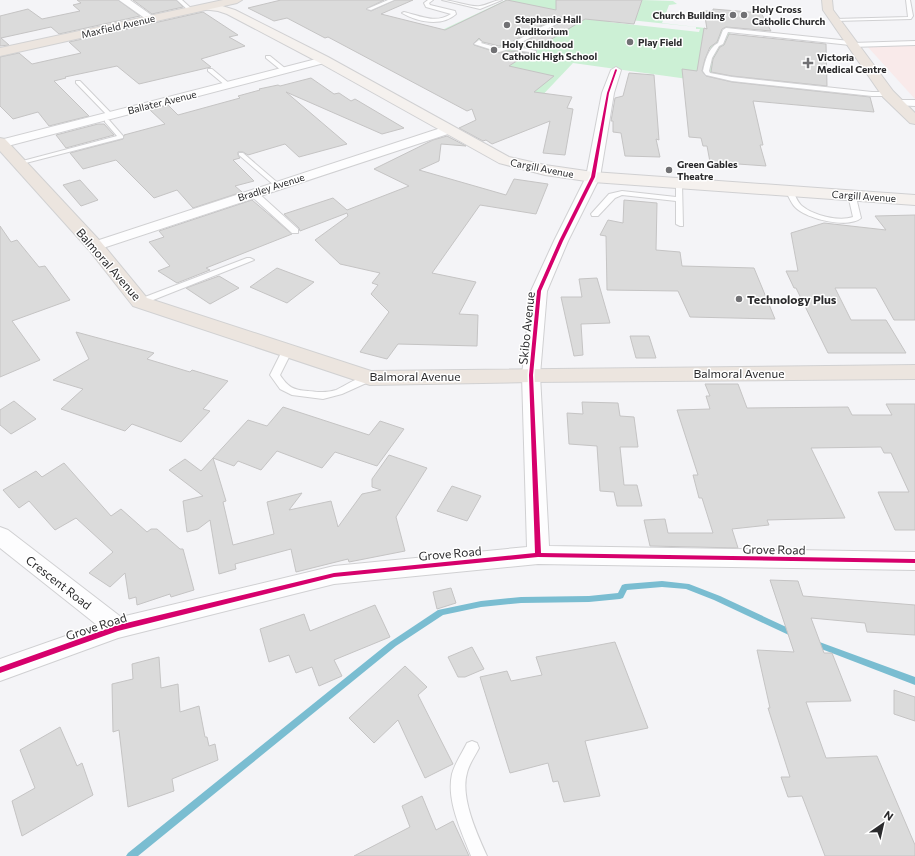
<svg xmlns="http://www.w3.org/2000/svg" width="915" height="856" viewBox="0 0 915 856" font-family="Commissioner,sans-serif">
<style>
.education{fill:#f9eaea}
.green{fill:#ccf0d5;fill-rule:evenodd}
.lines{fill:none;stroke-linecap:round;stroke-linejoin:round}
.stream{fill:#7abdd1;fill-rule:evenodd}
.building{fill:#dbdbdb;stroke:#c5c4c4}
.service-casing{stroke:#d0d0d2;stroke-width:2}
.minor-casing{stroke:#d0d0d2;stroke-width:2}
.secondary-casing{stroke:#d0d0d2;stroke-width:2}
.primary-casing{stroke:#d1d1d2;stroke-width:2}
.service{fill:#fdfdfe;fill-rule:evenodd}
.minor{fill:#fdfdfe;fill-rule:evenodd}
.secondary{fill:#f5f1ee;fill-rule:evenodd}
.primary{fill:#ece5df;fill-rule:evenodd}
.cycleway-casing{stroke:#fff;stroke-width:3}
.cycleway{fill:#d6006c;fill-rule:evenodd}
.poi-dot{fill:#717174;stroke:#fff;stroke-width:1.5}
.labels{text-anchor:middle;dominant-baseline:central;stroke-width:3;stroke-linejoin:round;paint-order:stroke}
.far-poi-label{font-size:10px;font-weight:bold;fill:#2b2b2d;stroke:#fff;text-anchor:start}
.far-street-label{font-size:10px;fill:#2b2b2d;stroke:#fff}
.street-label{font-size:12px;fill:#2b2b2d;stroke:#fff}
.poi-label{font-size:12px;font-weight:bold;fill:#2b2b2d;stroke:#fff;text-anchor:start}
</style>
<rect width="100%" height="100%" fill="#f4f4f7"/>
<!-- education -->
<path class="education" d="M915,45V99L867,46Z"/>
<!-- green -->
<path class="green" d="M506,0H576L637,15L642,0L673,1L677,4L669,5L662,23L731,31L720,75L697,72L695,80L573,63L536,102L410,45ZM611,18L696,27V29H700L699,32L609,22ZM502,32L517,36L497,48L483,44ZM704,48L715,49L709,73L697,71Z"/>
<g class="lines">
<!-- stream -->
<path class="stream" d="M662,581L689,584L720,596L797,632L798,634L797,636L794,637L791,636L714,600L686,589L662,587L627,590L623,598L620,599L589,602L521,603L481,607L443,615L396,646L138,856H126L128,853L390,642L438,610L481,601L521,597L589,596L618,593L622,585L625,584Z
M814,640L915,677V685L811,645L810,643L811,641Z"/>
</g>
<!-- building -->
<path class="building" d="M77,0H118L140,16L59,34L51,27L1,38L9,45L0,46V16L28,9L42,19L80,11L73,5L81,3Z
M133,0H176L183,7L152,14Z
M281,0H384L366,9L371,11L395,0H413L381,14L445,30L507,0L556,10V0H642L634,24L585,19L535,49L518,45L567,19L566,18L561,17L538,27L506,45L499,46L483,42L479,38L473,44L474,45L499,53L509,51L529,53L509,66L554,76L534,92L572,97L567,108L573,109L565,155L543,153L550,121L492,144L486,140L483,141L459,128L476,120L472,109L467,111L328,37L325,38L287,18L274,21L248,8Z
M713,9L761,13L771,31L726,27L722,29L717,42L710,47L705,59L702,71L706,76L732,82L870,97L874,112L753,101L763,145H760L766,166L710,162L707,146H703L701,138L689,137L682,69L697,71L704,28L707,29L704,11H713Z
M203,12L238,35L229,37L245,46L201,59L211,67L139,84L117,66L65,77L66,78L54,81L89,116L49,126L38,112L13,119L0,106V57L19,53L32,64L81,53L69,42Z
M729,34L826,44L827,86L732,76L711,72L713,59L720,47L724,45Z
M629,73L654,75L659,140L656,139L660,157L625,156L621,133L613,132V121H611L615,98L623,96Z
M311,78L334,94L339,93L351,101L355,99L404,128L382,134L286,92L347,144L299,157L285,144L248,155L243,152H238V155L240,158L233,160L254,181L235,186L242,192L193,208L177,190L154,198L116,160L83,169L70,153L123,139L124,135L165,124L150,110L168,105L178,115L240,98L238,96L260,90L259,89L278,85L280,86Z
M98,124H104L114,135L66,148L56,135Z
M447,136L466,146L441,144L439,161L419,170L506,195L514,179L548,184L536,214L480,205L432,273L476,282L459,314L478,315L477,346L398,344L387,359L360,352L389,312L371,294L378,285L372,283L380,273L340,264L315,240L348,216L347,213L300,231L299,228L284,214L333,198L347,210L409,186L374,169L433,140Z
M80,180L98,200L81,206L63,185Z
M252,200L292,234L206,268L210,270L177,283L158,271L170,266L149,242L164,237L159,231Z
M624,200L657,203L656,250L680,252L682,266L754,268L775,319L690,317L678,291L607,290L606,236L600,235L608,220L623,223Z
M915,215V320H894L876,288H835L851,320H886L906,353H828L796,288H794L786,271H798L791,233L824,223L886,230L875,216Z
M0,226L11,242L17,240L39,267L45,266L70,300L12,321L40,360L0,377Z
M277,268L314,282L287,303L250,287Z
M219,276L239,288L210,304L186,288Z
M597,278L610,323L581,324L583,355L574,356L561,297H582L579,279Z
M76,332L154,353L147,359L190,372L192,370L228,381L203,409L210,411L181,442L132,424L125,431L61,409L83,389L53,380L89,359Z
M630,336H649L656,358H636Z
M705,384H738L747,408L848,407L852,415H892L886,404H915V530H895L878,492H909L891,453H884L881,447L811,448L845,518L767,520L769,525L732,529L738,548L650,546L644,520L665,519L668,533H713L702,498H699L693,475H698L677,410L710,409L706,396H710Z
M14,401L36,419L11,434L0,425V410Z
M582,402L618,403L620,416L634,417L638,447H620L624,485H637L642,506H617L614,492L600,491L597,446L569,444L567,413L583,414Z
M283,407L369,435L380,421L404,429L377,466L335,452L322,468L277,451L261,470L238,461L234,466L213,458L226,501L223,502L233,545L274,534L267,502L302,493L289,510L331,501L338,527L362,494L381,490L372,487V479L389,455L427,468L396,517L405,551L349,562L348,559L296,572L291,549L235,564L236,569L219,574L210,520L198,529L187,532L183,501L203,496L169,470L185,459L201,471L248,420L267,426Z
M64,463L111,516L121,509L147,532L151,529H157L180,549H183L194,590L171,597L170,594L137,605L136,597L129,599L125,573L110,587L89,573L113,552L76,518L55,530L29,501L19,508L3,490L36,471L42,477Z
M452,486L481,496L467,521L437,511Z
M770,580L798,581L803,596L915,605V635L867,632L865,623L811,618L824,653H832L851,701L806,702L826,758L877,756L915,845V856H825L802,796L788,797L781,777H790L768,708H770L757,650L794,652Z
M451,588L456,603L437,609L433,592Z
M375,605L390,637L334,660L342,676L319,686L312,667L296,673L289,655L269,662L260,629L304,614L310,631Z
M615,642L648,728L585,741L600,796L564,802L558,781L553,782L548,763L510,773L480,677L507,671L511,681L542,675L536,657Z
M472,647L484,669L465,677H458L448,657Z
M159,657L161,688L178,684L180,712L199,706L205,737H207L209,746L215,744L218,760L172,779L174,791L128,807L119,730L113,732L112,684L133,679L132,664Z
M405,666L427,687L418,695L453,764L425,778L398,720L374,743L349,718Z
M894,690L915,697V721L894,714Z
M60,727L77,766L82,763L93,795L22,836L12,801L35,788L20,750Z
M422,796L436,830L453,821L469,856H354L410,827L402,806Z"/>
<g class="lines">
<!-- service casing -->
<g class="service-casing">
<path id="service" d="M177,0H182L193,10L189,11Z
M388,0H394L371,10L367,9Z
M428,0H433L429,3L430,5L455,11L456,14C442,27 417,22 402,13L404,12C421,16 435,24 451,14L426,7L424,3Z
M442,0C453,0 472,8 480,6C488,5 494,0 502,0L480,9Z
M906,0H910L913,16L911,19L835,21L833,20L835,19L908,17Z
M562,18L566,19L514,46L536,51V53L509,49L499,52L474,44L479,40L482,42L481,43L499,48L507,46L539,28Z
M726,28L850,41L852,43L915,41V45L852,47L850,45L728,32L723,44L719,46L712,58L709,71L710,73L732,77L872,92H888L891,94L888,96H872L732,81L706,75L703,71C705,62 708,48 718,43L723,30Z
M266,56H270L286,69V71H282L266,58Z
M208,69H212L230,84V86H226L208,71Z
M76,81H80L112,114V116H108L76,83Z
M105,120H109L123,136V138L18,165L15,163L117,136L105,122Z
M239,153H243L279,184V186H275L239,155Z
M679,181L682,183L683,226H680L676,224V201L622,195L615,198L598,216H592L591,214L609,194L622,191L676,197V183Z
M786,189H792C795,194 797,202 802,206C813,215 838,222 853,217L848,195L849,193H855L861,218C848,229 806,219 795,207C791,203 789,196 785,191Z
M250,191H256L298,229V233H292L250,195Z
M247,258H250L254,260L143,304H137L136,302L137,300Z
M287,348L292,351L280,375C288,387 293,390 308,391C318,392 326,393 336,390C345,386 364,373 373,376L375,378L373,380L342,394L323,399L292,395L280,389L270,375L282,351Z
M472,741L477,743L479,748C475,756 469,764 467,773C460,797 477,834 487,856H471C462,832 446,801 452,774C455,763 462,753 467,743Z"/>
</g>
<!-- minor casing -->
<g class="minor-casing">
<path id="minor" d="M119,0H130L154,17L149,20L146,19Z
M324,57L328,58L329,60L328,62L0,148V140Z
M616,67L621,70L614,93L600,177L568,241L547,291L540,375L549,546L915,552V570L538,564L334,584L118,638L0,681V659L97,625L0,548V527L8,530L121,617L334,566L527,547L522,375L531,291L554,241L586,177L602,93L611,70Z
M898,100H915V106L894,105L892,103L894,101Z
M447,126L451,127L453,130L451,133L100,249L95,250L90,249L88,246L90,243Z"/>
</g>
<!-- secondary casing -->
<g class="secondary-casing">
<path id="secondary" d="M206,4L219,5L235,10L328,57L509,157L545,165L593,172L915,195V205L593,182L545,175L499,163L320,63L227,14L218,11L202,9L201,7Z"/>
</g>
<!-- primary casing -->
<g class="primary-casing">
<path id="primary" d="M223,0H242L237,3L0,56V48Z
M822,0H832L833,10L893,91L915,113V124L910,123L883,97L823,10Z
M0,138L5,139L101,242L147,298L371,371L915,365V379L531,382L370,385L133,306L89,250L0,151Z"/>
</g>
<!-- service -->
<use href="#service" class="service"/>
<!-- minor -->
<use href="#minor" class="minor"/>
<!-- secondary -->
<use href="#secondary" class="secondary"/>
<!-- primary -->
<use href="#primary" class="primary"/>
<!-- cycleway casing -->
<g class="cycleway-casing">
<path id="cycleway" d="M616,69L617,70L609,93L595,177L563,241L541,291L533,375L541,553L915,559V563L538,557L334,577L118,631L0,673V667L118,625L334,573L535,553L529,375L537,291L559,241L591,177L607,93L615,70Z"/>
</g>
<!-- cycleway -->
<use href="#cycleway" class="cycleway"/>
</g>
<!-- markers -->
<g class="poi-dot">
<circle cx="733" cy="15" r="4"/>
<circle cx="744" cy="15" r="4"/>
<circle cx="507" cy="25" r="4"/>
<circle cx="630" cy="42" r="4"/>
<circle cx="494" cy="50" r="4"/>
<path d="M806 57h4v4h4v4h-4v4h-4v-4h-4v-4h4z"/>
<circle cx="669" cy="170" r="4"/>
<circle cx="739" cy="299" r="4"/>
</g>
<g class="labels">
<!-- far-poi labels -->
<g class="far-poi-label">
<text x="752" y="9">Holy Cross<tspan x="752" dy="12">Catholic Church</tspan></text>
<text x="725" y="15" text-anchor="end">Church Building</text>
<text x="515" y="19">Stephanie Hall<tspan x="515" dy="12">Auditorium</tspan></text>
<text x="638" y="42">Play Field</text>
<text x="502" y="44">Holy Childhood<tspan x="502" dy="12">Catholic High School</tspan></text>
<text x="817" y="57">Victoria<tspan x="817" dy="12">Medical Centre</tspan></text>
<text x="677" y="164">Green Gables<tspan x="677" dy="12">Theatre</tspan></text>
</g>
<!-- far-street labels -->
<g class="far-street-label">
<text transform="translate(118 26) rotate(-13)">Maxfield Avenue</text>
<text transform="translate(162 102) rotate(-14)">Ballater Avenue</text>
<text transform="translate(542 168) rotate(11)">Cargill Avenue</text>
<text transform="translate(271 187) rotate(-18)">Bradley Avenue</text>
<text transform="translate(864 196) rotate(4)">Cargill Avenue</text>
</g>
<!-- street labels -->
<g class="street-label">
<text transform="translate(109 264) rotate(49)">Balmoral Avenue</text>
<text transform="translate(526 328) rotate(-84)">Skibo Avenue</text>
<text x="739" y="373">Balmoral Avenue</text>
<text x="415" y="376">Balmoral Avenue</text>
<text transform="translate(774 549) rotate(1)">Grove Road</text>
<text transform="translate(450 553) rotate(-5)">Grove Road</text>
<text transform="translate(59 582) rotate(38)">Crescent Road</text>
<text transform="translate(96 626) rotate(-18)">Grove Road</text>
</g>
<!-- poi labels -->
<g class="poi-label">
<text x="747" y="299">Technology Plus</text>
</g>
</g>
<!-- north arrow -->
<g transform="translate(883 824) rotate(34)" stroke="#ffffff" stroke-width="3" paint-order="stroke">
<path d="M0-3L7 15L0 10L-7 15Z" fill="#2b2b2d"/>
<text y="-6" font-size="11" font-weight="bold" text-anchor="middle" fill="#2b2b2d">N</text>
</g>
</svg>
